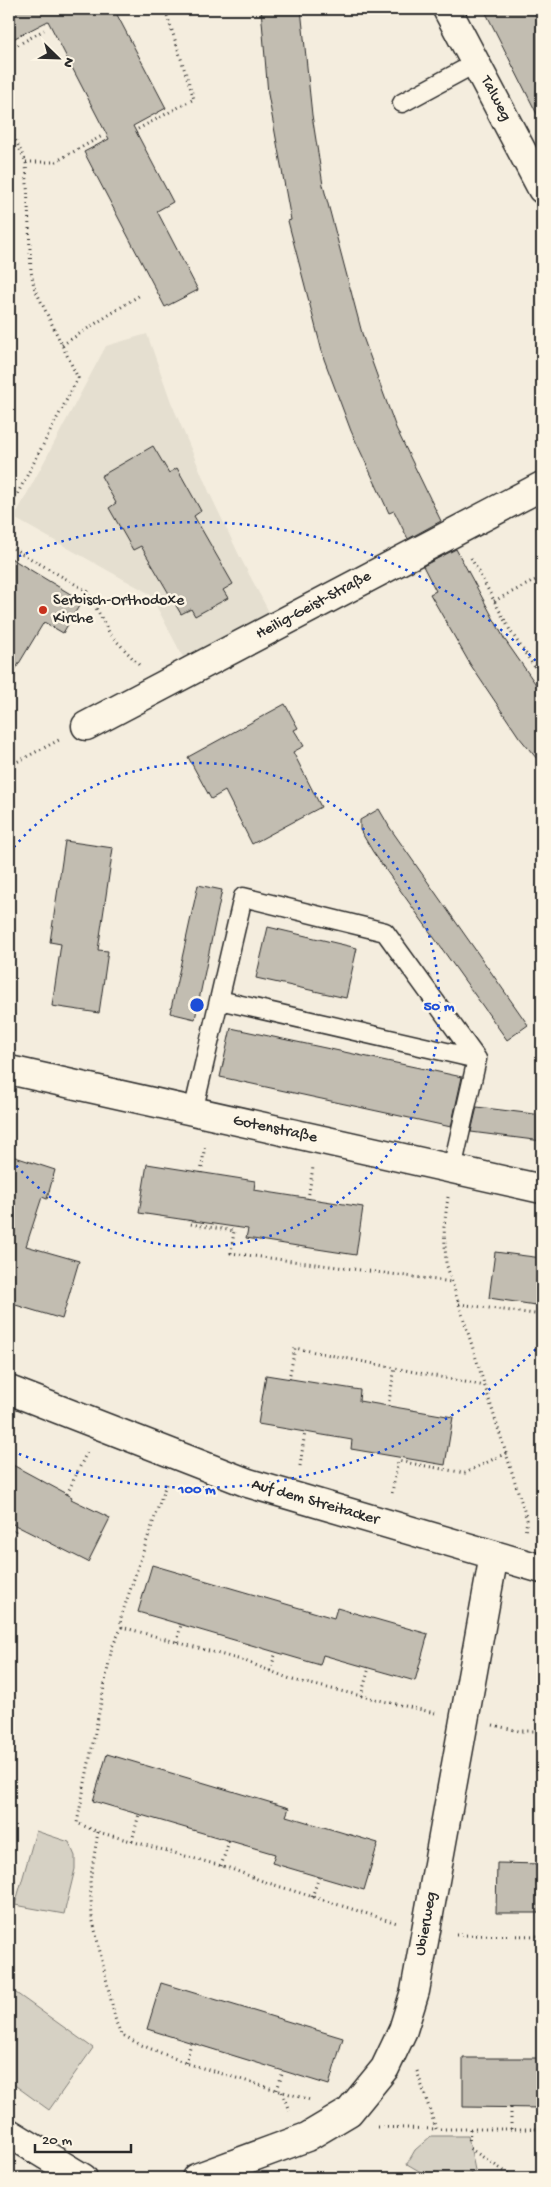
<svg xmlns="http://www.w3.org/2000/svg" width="551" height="2187" viewBox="0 0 551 2187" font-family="'Gochi Hand',sans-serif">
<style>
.built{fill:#e5dfd0}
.green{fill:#d6d1c4;stroke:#807e78}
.building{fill:#c2bdb1;stroke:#2b2b2b}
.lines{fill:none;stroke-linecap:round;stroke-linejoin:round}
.service-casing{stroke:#2b2b2b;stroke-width:21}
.minor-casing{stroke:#2b2b2b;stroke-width:31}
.path{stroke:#2b2b2b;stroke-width:3;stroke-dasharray:1 4;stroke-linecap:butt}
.service{stroke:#fcf5e5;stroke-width:18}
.minor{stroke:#fcf5e5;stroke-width:28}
.ring{fill:none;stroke:#1d4ed8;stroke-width:2.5;stroke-dasharray:2.5 5}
.poi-dot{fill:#c8321e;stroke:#fcf5e5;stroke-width:2}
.labels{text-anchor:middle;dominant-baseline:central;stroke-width:5;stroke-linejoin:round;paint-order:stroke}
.street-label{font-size:16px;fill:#2b2b2b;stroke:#fcf5e5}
.poi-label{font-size:16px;fill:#2b2b2b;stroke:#fcf5e5;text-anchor:start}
.centre{fill:#1d4ed8;stroke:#fcf5e5;stroke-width:2.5}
.ring-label{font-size:15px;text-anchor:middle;font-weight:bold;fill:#1d4ed8;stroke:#fcf5e5;stroke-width:5;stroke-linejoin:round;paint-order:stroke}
</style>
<rect width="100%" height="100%" fill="#f4edde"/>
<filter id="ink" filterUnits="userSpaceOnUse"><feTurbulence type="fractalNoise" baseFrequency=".02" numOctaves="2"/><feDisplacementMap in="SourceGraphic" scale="10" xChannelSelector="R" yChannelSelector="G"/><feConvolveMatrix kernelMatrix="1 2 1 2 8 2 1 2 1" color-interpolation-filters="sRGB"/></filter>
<g filter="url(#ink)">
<!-- built -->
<path class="built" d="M147,334L171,402L210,494L240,557L270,614L184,659L150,594L14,518L106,346Z"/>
<!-- green -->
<path class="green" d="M36,1831L69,1842L75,1856V1869L64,1914L15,1905Z
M9,1988L93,2048L49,2110L9,2081Z
M431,2136H468L475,2170L468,2178H431L407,2164L415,2150Z"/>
<!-- building -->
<path class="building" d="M9,9H114L166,108L133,126L173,202L157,211L198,290L165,307L84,152L109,139L48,21L9,41Z
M261,9H301L312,115L323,185L363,337L396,428L441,521L408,539L394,511L389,513L351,431L324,359L288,221L291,220L268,94Z
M484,9H533L542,27V124Z
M153,446L169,473L177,468L201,511L194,516L233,584L223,590L228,598L195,616L191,609L181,614L141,546L133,550L109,508L116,503L101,476Z
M456,549L505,640L542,693V765L519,737L470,664L430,594L436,591L423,566Z
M9,557L82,601L63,633L44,622L9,680Z
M285,704L298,728L294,730L304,746L293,752L321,807L252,844L225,791L211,799L188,757Z
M379,809L390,828L528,1025L507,1040L373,852L360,830V820Z
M65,841L113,848L98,950L108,951L99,1013L52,1006L61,944L50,942Z
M198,885L222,890L195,1019L170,1013Z
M268,927L357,948L346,998L256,978Z
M231,1028L462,1077L451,1127L220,1077Z
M477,1107L542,1115V1141L471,1132Z
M9,1155L55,1170L47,1199L42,1197L26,1246L79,1261L62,1319L9,1303Z
M147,1164L255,1181L254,1190L363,1207L356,1255L246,1238L248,1229L139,1213Z
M495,1252L542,1258V1306L489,1298Z
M266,1375L360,1390L359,1401L453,1417L445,1465L351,1449L352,1440L258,1424Z
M9,1463L72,1497L71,1499L110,1518L88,1562L9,1522Z
M152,1565L334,1618L337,1608L428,1634L415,1681L323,1655L320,1665L138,1612Z
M107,1754L289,1808L286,1816L378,1843L364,1890L272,1863L275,1854L93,1801Z
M497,1863L542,1864V1913H496Z
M161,1983L343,2038L329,2085L147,2029Z
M463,2058H542V2108L463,2107Z"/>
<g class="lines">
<!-- service casing -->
<g class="service-casing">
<path id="service" d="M402,103L476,63
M219,1000L477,1059
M193,1112L243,897L385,932L477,1059L452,1169"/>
</g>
<!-- minor casing -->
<g class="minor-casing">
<path id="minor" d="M447,9L542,189
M86,726L542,486
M9,1070L542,1189
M9,1390L248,1483L542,1569
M9,2133L83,2178
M196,2178L307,2137L349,2112L385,2068L403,2030L415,1991L494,1555"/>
</g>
<!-- path -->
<path class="path" d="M9,50L44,30
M9,127L26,162L31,271L34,287L78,378L9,510
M138,129L194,99L165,9
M26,162H55L102,136
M62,345L140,295
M9,546L87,591L110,634L139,665
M471,558L511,632L542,678
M494,601L542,577
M9,766L59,740
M201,1173L205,1144
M448,1197L444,1227L446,1263L527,1520L525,1533
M308,1199L313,1167
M189,1220L190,1224L234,1231L231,1253L452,1282
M459,1304L542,1315
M289,1379L295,1348L395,1368
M388,1406L395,1368L485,1386
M300,1466L305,1432
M166,1484L120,1620L122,1627L245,1661L293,1680L435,1713
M392,1493L398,1461L465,1473L506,1453
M67,1494L87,1452
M9,1537L11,1538L17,1527
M122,1627L112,1647L77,1823L98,1832L229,1868L265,1882L397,1923
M177,1642L181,1625
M270,1671L276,1652
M361,1696L369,1668
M493,1725L519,1731H542
M98,1832L90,1881L92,1917L116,2022L121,2034L139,2044L186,2063L310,2100
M132,1841L139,1814
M221,1866L229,1841
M312,1897L319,1877
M456,1935L542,1936
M186,2063L191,2043
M417,2071L436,2129H542
M277,2090L283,2071
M282,2092L289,2111
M377,2127L436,2129
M470,2129L469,2148L515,2178
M511,2129V2107"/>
<!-- service -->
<use href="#service" class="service"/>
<!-- minor -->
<use href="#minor" class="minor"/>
</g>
</g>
<!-- distance rings -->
<g class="ring">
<path d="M9 853A242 242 0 1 1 9 1157"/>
<path d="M541 1344A483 483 0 0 1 12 1451M12 559A483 483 0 0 1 541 666"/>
</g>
<!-- markers -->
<circle class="poi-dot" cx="43" cy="610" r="5"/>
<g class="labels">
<!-- street labels -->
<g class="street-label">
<text transform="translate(495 99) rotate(62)">Talweg</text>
<text transform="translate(314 606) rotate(-28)">Heilig-Geist-Straße</text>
<text transform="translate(275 1130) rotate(12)">Gotenstraße</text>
<text transform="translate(315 1503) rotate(16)">Auf dem Streitacker</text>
<text transform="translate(427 1924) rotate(-80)">Ubierweg</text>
</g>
<!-- poi labels -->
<g class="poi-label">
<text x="53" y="601">Serbisch-Orthodoxe<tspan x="53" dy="18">Kirche</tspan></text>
</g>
</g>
<circle cx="197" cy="1005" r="8" class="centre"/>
<g class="ring-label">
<text x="439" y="1010">50 m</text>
<text x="197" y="1493">100 m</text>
</g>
<!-- margin -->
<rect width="551" height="2187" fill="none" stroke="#fcf5e5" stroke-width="30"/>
<rect x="15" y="15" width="521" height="2157" fill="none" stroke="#2b2b2b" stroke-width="2" filter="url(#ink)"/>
<!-- north arrow -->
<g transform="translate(58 58) rotate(113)" stroke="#fcf5e5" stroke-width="4" paint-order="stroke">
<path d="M0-4L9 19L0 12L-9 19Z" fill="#2b2b2b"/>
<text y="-8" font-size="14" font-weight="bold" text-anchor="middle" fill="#2b2b2b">N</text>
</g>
<!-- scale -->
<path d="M35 2144v8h96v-8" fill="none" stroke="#2b2b2b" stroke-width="2.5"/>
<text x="42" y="2144" font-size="15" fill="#2b2b2b" stroke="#fcf5e5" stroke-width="4" paint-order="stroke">20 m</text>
</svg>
